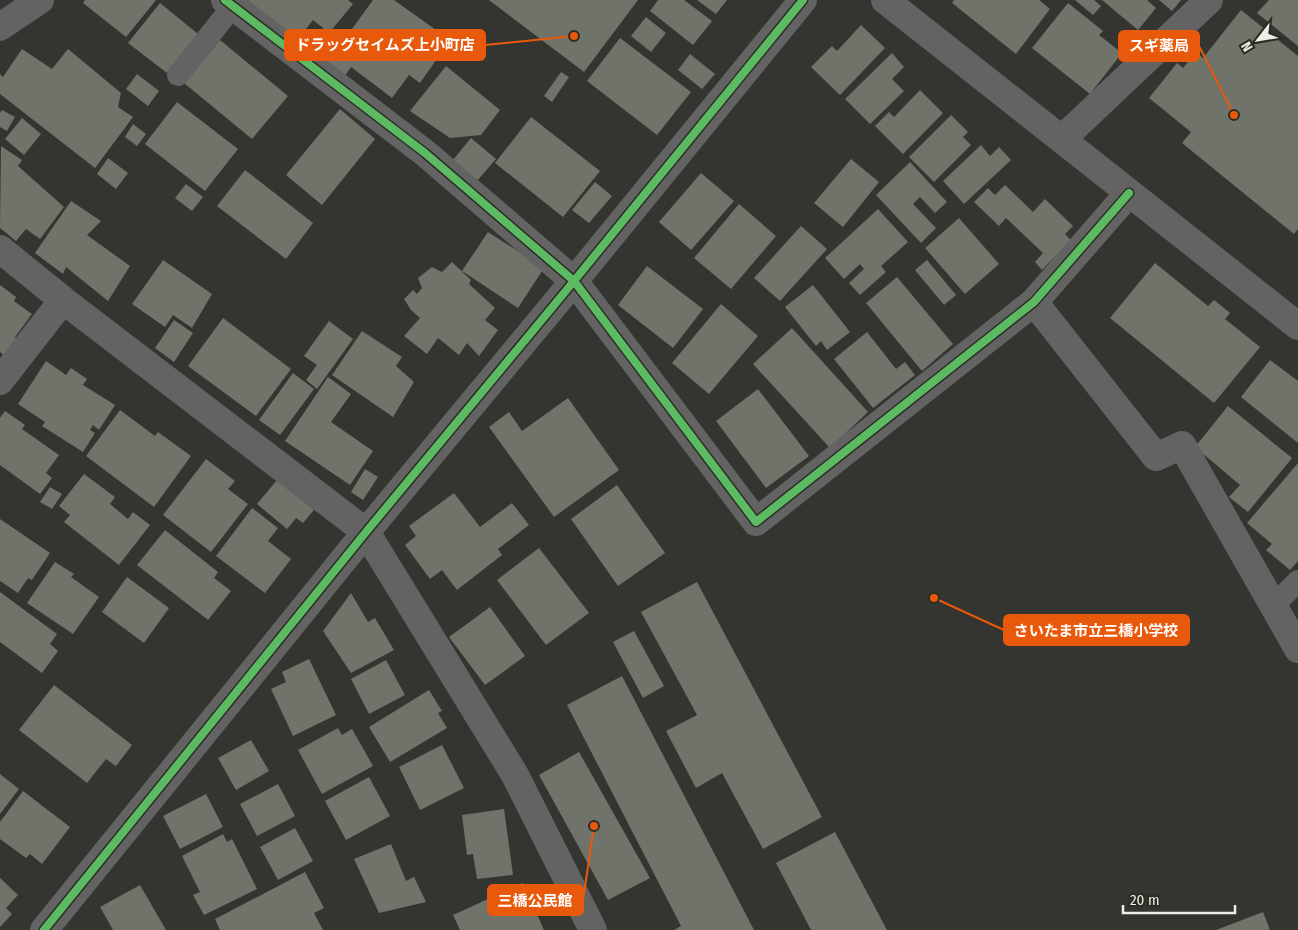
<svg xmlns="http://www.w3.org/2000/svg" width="1298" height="930" viewBox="0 0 1298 930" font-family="'Fira Sans Condensed','Noto Sans JP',sans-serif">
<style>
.building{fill:#707369}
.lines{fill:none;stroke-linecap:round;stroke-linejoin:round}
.service{stroke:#646364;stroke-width:22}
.minor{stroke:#646364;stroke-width:28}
.tertiary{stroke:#646364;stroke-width:28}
.cycleway-casing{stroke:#2b2d24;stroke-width:11}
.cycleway{stroke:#5cba63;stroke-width:8}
.leader{fill:none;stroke:#e8590c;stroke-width:2}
.callout-dot{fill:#e8590c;stroke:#2b2d24;stroke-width:2}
.callout{fill:#e8590c;stroke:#e8590c;stroke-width:2}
.callout-label{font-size:15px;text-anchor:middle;font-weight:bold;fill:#fff}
</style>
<rect width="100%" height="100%" fill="#343530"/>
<!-- building -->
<path class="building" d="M85,0H156L126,37L83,3Z
M244,0H348L353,4L329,33L313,20L296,42Z
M373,0H394L450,40L420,83L409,75L392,98L351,67L344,77L316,58L334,33L344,40Z
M489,0H638L584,72Z
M658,0H684L712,21L693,45L650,11Z
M697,0H727L716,14Z
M954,0H1039L1050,9L1016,54L952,3Z
M1075,0H1094L1101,6L1093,15Z
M1102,0H1147L1156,8L1138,30Z
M1159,0H1181L1172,11Z
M1269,0H1298V46L1257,13Z
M160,3L198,34L167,73L128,43Z
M1068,3L1103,31L1099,35L1122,53L1090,94L1032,48Z
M1241,10L1298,56V229L1294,234L1182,143L1191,132L1149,98L1177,63L1183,68L1196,52L1203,58Z
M646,17L666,33L651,52L631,36Z
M861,25L885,48L840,95L811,67L832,46L837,51Z
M620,38L691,92L657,135L587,81Z
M220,40L288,96L252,139L184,83Z
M22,49L52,69L68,49L121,93L118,107L133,117L95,168L0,94V74L3,77Z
M892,53L904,67L892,79L904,91L870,124L845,99Z
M690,54L715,74L702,89L678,70Z
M446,66L500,110L481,135L450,138L410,111Z
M561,72L569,77L552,102L544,96Z
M137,74L159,91L148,106L126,89Z
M920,90L943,113L903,154L875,126L889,112L894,117Z
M177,102L238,149L205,191L145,144Z
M340,109L375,139L322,205L286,175Z
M2,110L15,117L7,131L0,127V113Z
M951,115L968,132L963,137L971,145L934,182L909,157Z
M531,117L600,171L563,217L495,163Z
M22,118L41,134L24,155L5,139Z
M133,124L146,134L137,146L125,137Z
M471,138L496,159L476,182L452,161Z
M981,145L990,156L999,147L1011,160L964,204L943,181Z
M1,146L22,160L18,166L64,207L40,239L26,229L16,241L0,228Z
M108,158L128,173L116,189L97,174Z
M851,159L879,182L843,227L814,203Z
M910,162L947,202L935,213L920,197L913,204L936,228L921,243L876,195Z
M245,170L313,223L286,259L217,206Z
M701,173L734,201L691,250L659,222Z
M595,182L612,196L589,223L572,210Z
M186,184L203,197L192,211L175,198Z
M1005,185L1033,212L1045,199L1073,226L1065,234L1071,240L1042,270L1035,262L1043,253L1006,218L999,226L974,202L988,188L995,195Z
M71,201L101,221L87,235L130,266L108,301L66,267L63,274L35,253Z
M739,204L776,236L731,289L694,258Z
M878,209L908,242L881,266L886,272L860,295L849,283L864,269L860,264L844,279L825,258Z
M959,218L999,264L965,294L925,248Z
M801,226L827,249L780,301L754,278Z
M488,232L544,268L518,308L462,271Z
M163,260L212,294L192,328L173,315L165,327L132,304Z
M927,260L956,295L944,305L915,270Z
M452,262L471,280L469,284L495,308L485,320L498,330L479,356L467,343L459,355L438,338L427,354L404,336L420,318L411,310L404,299L413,290L417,294L422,288L418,278L432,267L442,272Z
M1155,263L1208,306L1214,300L1230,313L1225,319L1260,347L1214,403L1110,318Z
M647,266L703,309L673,348L618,305Z
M897,277L953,344L922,371L866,303Z
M0,285L16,297L14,301L32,314L15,337L18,339L5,356L0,352Z
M813,285L850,332L827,350L821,341L816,346L785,307Z
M721,304L758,336L709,394L672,363Z
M223,318L291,369L256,416L188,366Z
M174,320L193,333L174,362L155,348Z
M329,321L353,339L317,389L306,380L317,365L304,356Z
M792,328L868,412L830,448L753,364Z
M362,331L402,357L396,366L414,382L393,417L332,375Z
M867,332L896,369L905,362L915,375L873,408L834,359Z
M1270,360L1298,381V443L1241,397Z
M46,361L66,375L71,368L87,379L83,385L115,405L99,430L93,425L90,430L95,433L83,452L42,426L45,422L18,404Z
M293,373L314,389L280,435L259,420Z
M328,377L351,394L331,422L373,451L350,485L285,441Z
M758,389L809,456L766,488L716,421Z
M568,398L619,470L554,517L489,427L509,412L522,431Z
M1228,406L1292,458L1248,512L1229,497L1240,485L1195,447Z
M120,410L155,436L158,432L191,456L154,507L86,456Z
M5,411L25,425L22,429L59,455L46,473L52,478L40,494L0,465V418Z
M206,459L235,481L228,489L248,504L211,552L163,515Z
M1298,463V561L1290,570L1266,550L1272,544L1247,523Z
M365,469L378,477L363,500L351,492Z
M84,474L115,497L110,504L128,519L133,512L150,525L119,565L64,522L70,515L59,506Z
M277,480L314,510L303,523L296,518L287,529L257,504Z
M617,485L665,553L618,586L571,519Z
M50,487L62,494L52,509L40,502Z
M454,493L480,527L512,503L529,525L498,549L502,555L457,590L442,570L430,579L405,545L416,536L409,526Z
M252,508L278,528L268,541L291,559L265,593L216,556Z
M0,519L50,553L32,580L28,578L18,593L0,581Z
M165,530L218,572L214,578L231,591L208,620L137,565Z
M539,548L589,613L546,645L497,580Z
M55,562L74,574L71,577L99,597L73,634L27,603Z
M127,577L169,608L144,643L102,612Z
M697,582L822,817L763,849L722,773L696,788L666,731L697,715L641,612Z
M0,592L57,634L50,644L58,651L42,673L0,642Z
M351,593L368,622L375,618L394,650L351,673L323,631Z
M490,607L525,656L485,685L449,637Z
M634,631L664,686L643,698L613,642Z
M309,659L336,715L293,736L271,689L286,682L282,672Z
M386,660L405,695L369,714L351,679Z
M622,676L754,930H674L681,926L567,705Z
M54,685L132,745L116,766L106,759L87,783L19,730Z
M429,690L442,711L438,713L447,728L390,762L369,727Z
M338,728L342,735L352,729L373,766L322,794L298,750Z
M251,740L269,771L236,790L218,758Z
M442,745L464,788L420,810L399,767Z
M579,752L650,878L608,900L539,775Z
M0,774L19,789L0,814Z
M369,777L390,816L346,840L325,801Z
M278,784L295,816L257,836L240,804Z
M23,791L70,827L42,864L30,854L26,858L0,839V822Z
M206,794L223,827L180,849L163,816Z
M504,809L513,875L477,879L473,854L467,855L462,815Z
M295,828L313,861L278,880L260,847Z
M835,832L887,930H811L776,863Z
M223,834L227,842L232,839L257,889L204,915L193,895L200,892L182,856Z
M391,844L406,881L414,877L426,902L379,913L354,859Z
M305,872L324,908L314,913L323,930H220L215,919Z
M0,878L18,895L6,908L12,914L0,927Z
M523,883L544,930H460L453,915Z
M140,885L166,930H113L100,907Z
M1263,912L1270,930H1216Z"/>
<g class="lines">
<!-- service -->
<path class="service" d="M178,75L233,6
M1273,606L1298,581"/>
<!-- minor -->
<path class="minor" d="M225,0L425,153L574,281L756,522L1034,302L1129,193
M0,27L40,0
M1062,139L1209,0
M0,249L63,300L366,532L515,775L593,930
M1034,302L1156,457L1182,445L1298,649
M0,381L63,300"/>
<!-- tertiary -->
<path class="tertiary" d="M885,0L1298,326
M44,930L366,532L574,281L803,0"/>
<!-- cycleway casing -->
<g class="cycleway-casing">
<path id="cycleway" d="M225,0L425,153L574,281L756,522L1034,302L1129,193
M44,930L366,532L574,281L803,0"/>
</g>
<!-- cycleway -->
<use href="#cycleway" class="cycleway"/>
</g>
<!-- callouts -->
<path class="leader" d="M574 36L485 45M1234 115L1199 46M934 598L1004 630M594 826L583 900"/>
<g class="callout-dot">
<circle cx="574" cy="36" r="5"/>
<circle cx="1234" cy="115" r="5"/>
<circle cx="934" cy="598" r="5"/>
<circle cx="594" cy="826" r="5"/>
</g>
<g class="callout">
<rect x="285" y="30" width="200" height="30" rx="5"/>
<rect x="1119" y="31" width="80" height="30" rx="5"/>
<rect x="1004" y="615" width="185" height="30" rx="5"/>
<rect x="488" y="885" width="95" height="30" rx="5"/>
</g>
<g class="callout-label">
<text x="385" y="50">ドラッグセイムズ上小町店</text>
<text x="1159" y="51">スギ薬局</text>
<text x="1096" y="636">さいたま市立三橋小学校</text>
<text x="535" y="906">三橋公民館</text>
</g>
<!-- north arrow -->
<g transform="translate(1258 40) rotate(239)" stroke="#2b2d24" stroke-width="4" paint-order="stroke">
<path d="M0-4L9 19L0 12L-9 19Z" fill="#eceee7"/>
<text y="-8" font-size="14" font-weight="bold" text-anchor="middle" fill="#eceee7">N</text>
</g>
<!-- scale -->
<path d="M1123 905v8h112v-8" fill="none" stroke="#eceee7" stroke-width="2.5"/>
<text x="1130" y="905" font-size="15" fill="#eceee7" stroke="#2b2d24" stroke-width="4" paint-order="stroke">20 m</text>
</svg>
